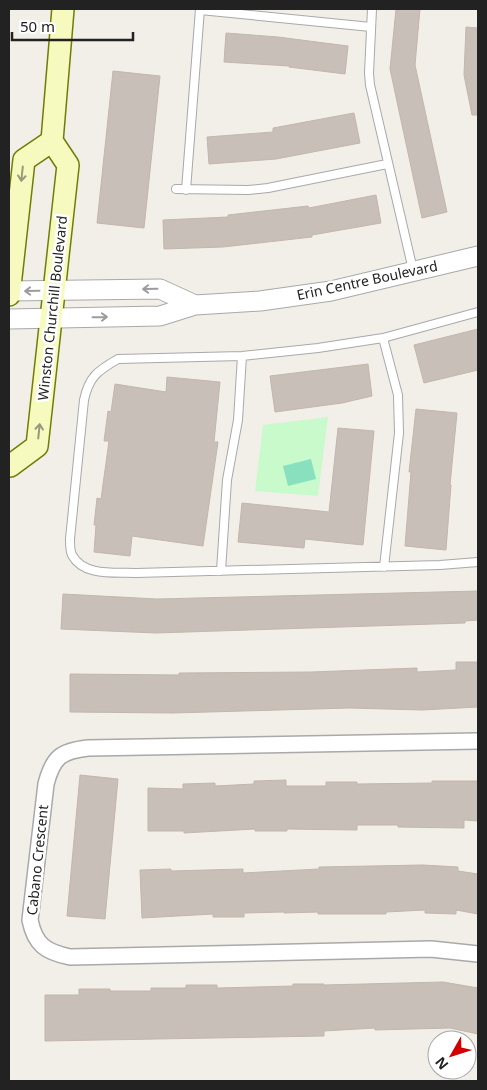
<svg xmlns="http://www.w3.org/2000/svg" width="487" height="1090" viewBox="0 0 487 1090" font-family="'Noto Sans',sans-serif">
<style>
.park{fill:#c8facc}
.pitch{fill:#88e0be}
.building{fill:#c7bfb8;stroke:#c4b6ab}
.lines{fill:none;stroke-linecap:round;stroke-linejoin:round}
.service-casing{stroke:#a9a9a9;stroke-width:10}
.minor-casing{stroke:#a9a9a9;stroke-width:18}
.tertiary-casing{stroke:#a9a9a9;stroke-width:21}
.secondary-casing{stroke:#707d05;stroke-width:24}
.service{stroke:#fff;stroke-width:8}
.minor{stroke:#fff;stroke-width:15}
.tertiary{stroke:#fff;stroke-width:19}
.secondary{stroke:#f7fabf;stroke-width:21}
.oneway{stroke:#979978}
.oneway2{stroke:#9c9c9c}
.labels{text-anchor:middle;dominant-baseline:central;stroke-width:5;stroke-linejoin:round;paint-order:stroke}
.street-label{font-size:14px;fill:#222;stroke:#fff}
</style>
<rect width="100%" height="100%" fill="#f2efe9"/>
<!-- park -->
<path class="park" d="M328,417L318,496L255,491L263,425Z"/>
<!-- pitch -->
<path class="pitch" d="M311,459L316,479L288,486L283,466Z"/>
<!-- building -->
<path class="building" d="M396,9H420L415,65L447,212L422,218L390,69Z
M466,27L478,28V115H472L464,75Z
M226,33L278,37L348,46L345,74L289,67V66L224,62Z
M113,71L160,76L144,228L97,223Z
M354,113L360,143L276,159L209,164L207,137L273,132V128Z
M376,195L381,223L312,235V237L223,247L164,249L163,220L228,217V215L308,206L309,208Z
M478,329V370L424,383L414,345Z
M368,364L372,396L342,403L275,412L270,376Z
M167,377L220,382L214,442H218L203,546L132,536L130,556L94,552L96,525H94L97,498L101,499L109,441H104L108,411L111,412L115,384L166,392Z
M416,409L457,413L450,485H451L446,550L405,546L411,472H409Z
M338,428L374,431L363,545L305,539L304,548L238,542L242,503L329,512Z
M478,591V620L465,621V623L156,633L61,629L63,594L157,599Z
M456,662H478V707L422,710L350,708L173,713L70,712V674L179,675V673L311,672L417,668V672L456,670Z
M80,775L118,779L105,919L67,916Z
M286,780V786H326V782H357V784L432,783V781H478V821L464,820V828L398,827V825H357V830L287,829V831H255V829L184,833V831H148V788L183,789V784L215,783V786L254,784V781Z
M423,865L458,867V871L478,874V914L456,910V914L425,913V910L386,912V914H318V912L284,913V912L244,913V917H213V914L142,918L140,870L171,869V871L243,869V873L319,869V867Z
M443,982L478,988V1034L450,1028L375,1030V1028L324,1031V1036L45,1041V995H79V989H110V991H151V988H186V985H217V988L256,987L293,986V984H324V985Z"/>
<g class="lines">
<!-- service casing -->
<g class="service-casing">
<path id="service" d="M372,9L369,73L370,85L413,270
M200,10L371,27
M176,189L248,190L268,188L387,164
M186,190L200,9
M478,312L383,338L318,348L242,356L118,359C97,371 89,377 84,400L70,539C70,544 70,551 72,555C84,577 115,572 136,573L440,565L478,562
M383,338L398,395L399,433L384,567
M221,571L227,480L238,420L242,356"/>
</g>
<!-- minor casing -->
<g class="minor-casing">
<path id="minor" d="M478,741L88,748C61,751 53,757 46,784L30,920C35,945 46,952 70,957L431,949L478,954"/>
</g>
<!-- tertiary casing -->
<g class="tertiary-casing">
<path id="tertiary" d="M9,291L160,289L195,305
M9,319L160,316L195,305L260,301L331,291L478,256"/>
</g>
<!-- secondary casing -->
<g class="secondary-casing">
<path id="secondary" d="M9,295L24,160L52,141
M10,466L37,446L68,165L52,141L63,9"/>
</g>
<!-- service -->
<use href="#service" class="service"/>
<!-- minor -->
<use href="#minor" class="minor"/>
<!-- tertiary -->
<use href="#tertiary" class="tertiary"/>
<!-- secondary -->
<use href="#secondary" class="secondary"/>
</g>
<!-- one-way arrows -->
<defs><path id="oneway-shaft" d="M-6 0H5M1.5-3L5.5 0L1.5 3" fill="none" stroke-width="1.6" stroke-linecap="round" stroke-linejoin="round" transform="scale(1.25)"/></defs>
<g class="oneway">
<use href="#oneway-shaft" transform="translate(22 174) rotate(96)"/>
<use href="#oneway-shaft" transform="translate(39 431) rotate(-84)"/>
</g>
<g class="oneway2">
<use href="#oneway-shaft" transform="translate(150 289) rotate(179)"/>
<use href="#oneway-shaft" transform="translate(32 291) rotate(179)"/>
<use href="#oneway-shaft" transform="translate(100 317) rotate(-1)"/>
</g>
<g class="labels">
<!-- street labels -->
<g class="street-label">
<text transform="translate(367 280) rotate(-12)">Erin Centre Boulevard</text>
<text transform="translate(52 308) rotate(-84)">Winston Churchill Boulevard</text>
<text transform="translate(37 860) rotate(-84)">Cabano Crescent</text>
</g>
</g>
<!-- border -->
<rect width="487" height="1090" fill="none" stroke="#222222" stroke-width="20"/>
<!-- north arrow -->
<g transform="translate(452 1055) rotate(231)"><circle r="24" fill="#ffffff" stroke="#a7a7a7"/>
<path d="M0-4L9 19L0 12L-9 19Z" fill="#d40000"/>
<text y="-8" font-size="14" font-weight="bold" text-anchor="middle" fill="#222222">N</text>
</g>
<!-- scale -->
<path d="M12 32v8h121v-8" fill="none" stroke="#222222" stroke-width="2.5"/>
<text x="20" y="32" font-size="15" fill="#222222" stroke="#ffffff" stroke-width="4" paint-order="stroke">50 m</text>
</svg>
